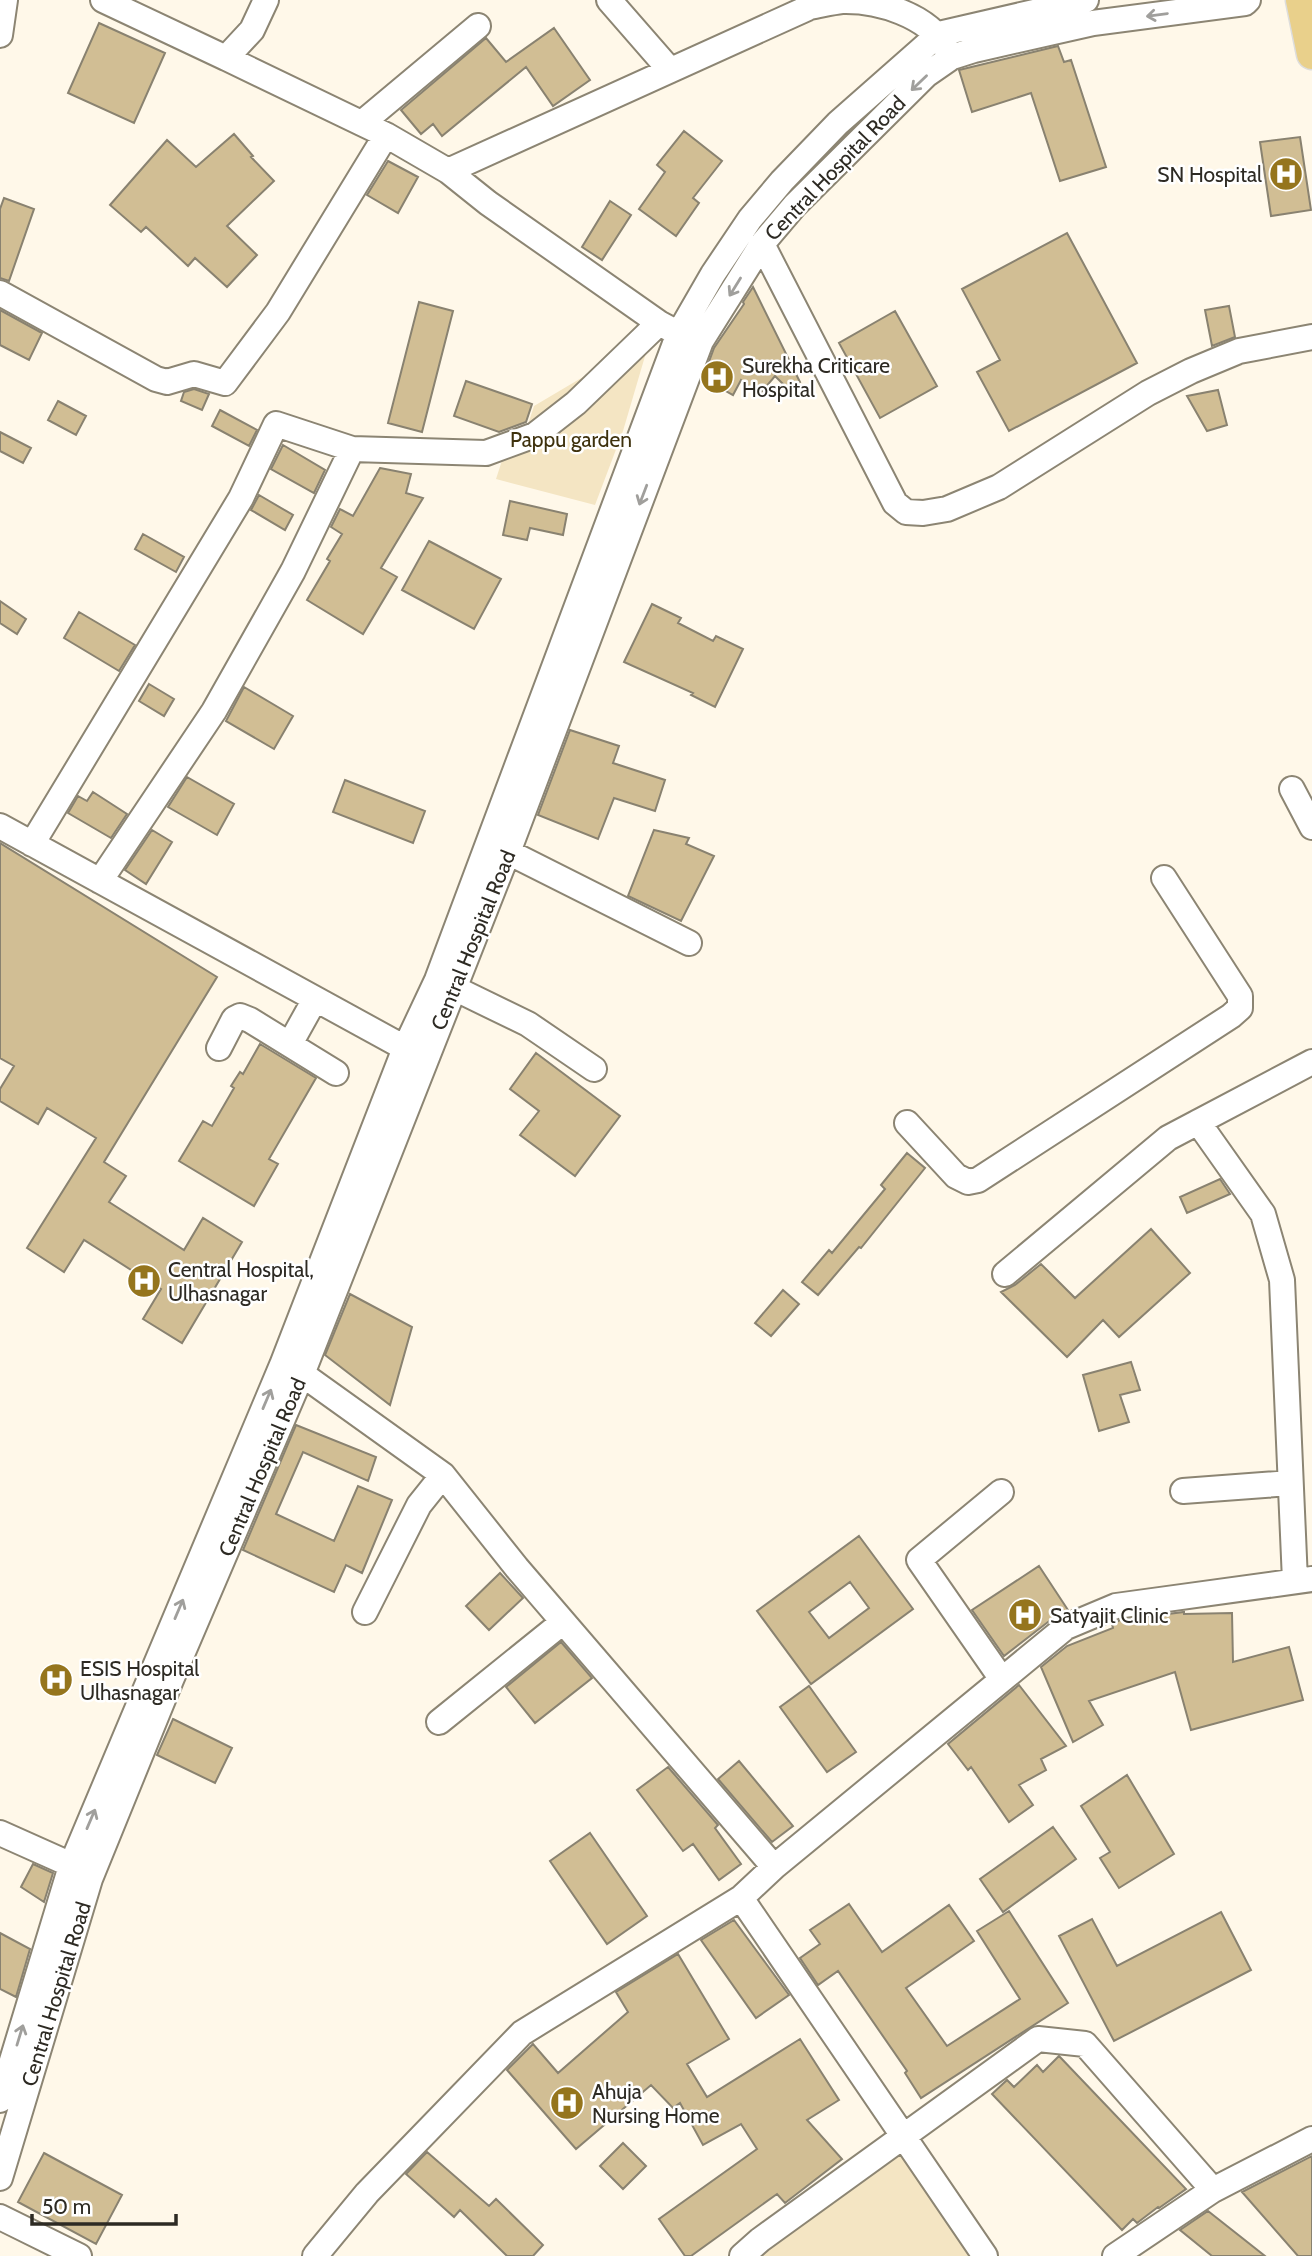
<svg xmlns="http://www.w3.org/2000/svg" width="1312" height="2256" viewBox="0 0 1312 2256" font-family="Cabin,sans-serif">
<style>
.green{fill:#f4e5c3}
.building{fill:#d1be94;stroke:#898270;stroke-width:2;fill-rule:evenodd}
.lines{fill:none;stroke-linecap:round;stroke-linejoin:round}
.minor-casing{stroke:#8c8573;stroke-width:28}
.major-casing{stroke:#dddddc;stroke-width:33}
.minor{stroke:#fff;stroke-width:24}
.major{stroke:#e9d08b;stroke-width:30}
.oneway{stroke:#a09f9c}
.labels{text-anchor:middle;dominant-baseline:central;stroke-width:5;stroke-linejoin:round;paint-order:stroke}
.street-label{font-size:21px;fill:#2d2a23;stroke:#fff}
.poi-label{font-size:21px;fill:#2d2a23;stroke:#fff;text-anchor:start}
.park-label{font-size:21px;fill:#3e310d;stroke:#fff}
</style>
<rect width="100%" height="100%" fill="#fff8e9"/>
<!-- green -->
<path class="green" d="M648,346L623,431L595,505L496,479L509,439L522,443L534,406L610,361Z
M903,2136L980,2256H754Z"/>
<!-- building -->
<path class="building" d="M99,23L165,53L134,123L68,93Z
M554,28L590,80L553,106L526,67L442,136L433,124L421,134L401,110L486,38L506,62Z
M1058,46L1064,62L1071,60L1106,167L1060,181L1031,93L972,112L959,70Z
M684,131L722,161L693,198L699,203L676,236L639,209L665,172L657,165Z
M234,134L253,156L251,157L274,181L227,226L257,255L227,287L195,258L188,266L146,227L141,232L110,205L167,140L196,167Z
M1300,137L1311,210L1271,216L1260,142Z
M388,161L418,177L398,213L367,195Z
M4,198L34,209L9,281L0,278V209Z
M610,201L631,215L602,260L582,247Z
M1067,233L1137,363L1009,431L977,372L1000,360L962,289Z
M753,287L800,382L787,388L775,376L759,395L741,380L733,395L703,378L714,348L744,304L743,302Z
M419,302L453,311L422,432L388,423Z
M1229,306L1235,337L1212,346L1205,310Z
M0,310L42,333L29,360L0,345Z
M895,311L937,386L880,418L839,343Z
M466,381L532,404L526,422L499,432L454,416Z
M194,389L209,394L202,410L181,401L184,392Z
M1218,390L1227,425L1207,431L1187,396Z
M58,401L86,416L76,435L48,420Z
M220,410L257,430L249,446L212,426Z
M0,432L31,448L23,463L0,451Z
M283,445L325,470L314,493L271,469Z
M380,468L411,474L406,493L423,498L381,568L397,577L363,634L307,600L330,561L327,559L342,534L331,527L340,509L353,516Z
M259,495L293,515L285,530L251,510Z
M510,501L567,514L563,535L530,528L527,540L503,535Z
M143,534L184,557L176,572L135,549Z
M429,541L501,579L474,629L402,590Z
M0,601L26,619L17,634L0,623Z
M652,604L681,618L678,623L713,641L716,636L743,649L715,707L691,695L693,693L624,662Z
M79,612L135,645L119,671L64,638Z
M149,684L174,699L164,716L139,701Z
M244,687L293,716L274,749L226,721Z
M570,730L619,746L613,763L665,780L655,811L614,798L598,839L538,815Z
M187,777L234,804L217,835L168,807Z
M345,780L425,811L413,843L333,812Z
M93,792L127,814L111,838L68,813L78,796L87,801Z
M152,830L172,842L146,884L125,870Z
M654,830L689,838L686,844L714,856L681,921L628,896Z
M0,843L217,977L104,1162L126,1176L109,1202L184,1250L203,1218L242,1242L182,1343L143,1319L161,1289L84,1240L64,1272L27,1248L96,1138L47,1108L38,1124L0,1101V1089L14,1066L0,1058Z
M260,1044L316,1078L269,1159L278,1164L254,1206L179,1161L203,1121L212,1126L234,1088L231,1086L240,1072L243,1074Z
M536,1053L620,1116L575,1176L520,1135L539,1111L510,1089Z
M907,1153L925,1168L861,1248L859,1247L818,1295L802,1282L829,1250L832,1253L885,1189L881,1185Z
M1220,1179L1230,1194L1187,1213L1180,1197Z
M1151,1229L1190,1273L1119,1337L1103,1320L1067,1357L1001,1292L1015,1285L1041,1264L1075,1298Z
M783,1290L799,1304L771,1336L755,1323Z
M350,1294L412,1327L390,1405L325,1355Z
M1131,1362L1140,1390L1120,1395L1129,1422L1099,1431L1083,1375Z
M296,1425L376,1457L368,1481L303,1452L276,1514L334,1541L358,1486L392,1500L362,1573L346,1565L334,1592L243,1550Z
M859,1536L913,1609L811,1684L757,1611ZM850,1582L869,1608L829,1638L809,1612Z
M1039,1566L1068,1610L1057,1615L1004,1656L972,1610Z
M500,1573L523,1598L489,1630L466,1606Z
M1184,1612V1614L1232,1613L1233,1662L1289,1647L1303,1700L1191,1730L1175,1672L1089,1701L1103,1725L1073,1742L1041,1667L1067,1646L1113,1628L1112,1624L1120,1620Z
M561,1642L592,1678L535,1723L506,1687Z
M1019,1685L1066,1746L1041,1759L1046,1770L1019,1785L1033,1805L1009,1822L971,1767L968,1770L948,1744Z
M809,1686L856,1752L827,1772L780,1707Z
M173,1719L232,1748L215,1783L157,1755Z
M739,1761L793,1826L772,1842L718,1779Z
M668,1767L718,1825L715,1828L741,1864L719,1880L693,1844L683,1851L637,1790Z
M1127,1775L1174,1854L1119,1888L1100,1858L1110,1852L1081,1806Z
M1053,1827L1076,1859L1003,1912L980,1879Z
M590,1833L647,1916L607,1944L550,1861Z
M33,1864L53,1873L44,1902L21,1887Z
M849,1904L882,1952L949,1905L974,1941L906,1988L947,2046L1020,1999L977,1931L1009,1911L1068,2003L921,2098L905,2073L907,2071L838,1971L818,1985L800,1958L820,1944L810,1930Z
M1221,1912L1251,1970L1114,2041L1059,1936L1092,1919L1117,1966Z
M734,1920L789,1995L756,2018L701,1940Z
M0,1933L30,1949L16,1997L0,1989Z
M678,1954L729,2039L687,2064L707,2097L800,2039L839,2100L807,2120L842,2159L785,2203L777,2194L691,2256H685L659,2219L757,2149L741,2124L703,2145L680,2103L673,2108L651,2085L576,2149L507,2070L533,2044L558,2073L628,2012L616,1992Z
M1059,2056L1186,2189L1159,2208L1158,2207L1137,2223L1133,2219L1122,2230L992,2094L1007,2080L1014,2087L1037,2065L1043,2072Z
M623,2143L646,2166L623,2189L600,2166Z
M427,2152L489,2206L496,2199L543,2245L533,2256H507L460,2210L454,2217L406,2174Z
M44,2153L122,2195L96,2244L18,2202Z
M1312,2156V2256H1298L1242,2192Z
M1208,2211L1265,2256H1212L1180,2230Z"/>
<g class="lines">
<!-- minor casing -->
<g class="minor-casing">
<path id="minor" d="M103,0L226,58L252,30L266,0
M609,0L670,70
M0,35L5,0
M226,58L386,135L448,171L488,203L659,323L672,330
M362,123L478,26
M448,171L810,7C821,5 832,2 842,1C878,0 928,15 946,48
M762,244L895,503L906,512L923,513L947,509L999,487L1148,393L1191,371L1239,351L1312,337
M0,293L156,379L167,382L194,374L225,383L278,312L386,135
M1292,789L1312,827
M0,826L405,1048L421,1053
M32,844L241,498L276,424L352,449L486,453L535,435L576,403L659,323
M496,846L689,943
M100,881L214,711L293,571L352,449
M454,988L528,1024L594,1069
M290,1044L315,999
M219,1048L234,1019L240,1016L250,1020L336,1073
M1198,1122L1263,1214L1282,1280L1295,1581
M907,1123L956,1176L968,1182L978,1180L1231,1016L1240,1008V996L1164,878
M1005,1274L1168,1138L1312,1062
M289,1368L302,1374L443,1475L517,1568L774,1867
M1183,1491L1290,1483
M1001,1492L919,1560L1001,1678
M365,1612L419,1505L443,1475
M439,1722L563,1622
M0,1833L85,1871
M741,1898L985,2256
M0,2100L71,1866L282,1365L405,1048L437,980L679,333L713,274L750,219L782,181L838,123L939,34L1086,0
M0,2178L90,1879L171,1680L302,1374L508,852L701,341L762,244L795,205L926,75L952,57L974,50L1093,23L1245,3L1248,0
M0,2217L79,2256
M315,2256L367,2193L522,2033L741,1898L774,1867L1066,1627L1116,1606L1312,1579
M742,2256L760,2240L1038,2039L1085,2044L1213,2190L1312,2139
M1115,2256L1213,2190"/>
</g>
<!-- major casing -->
<g class="major-casing">
<path id="major" d="M1301,0L1312,54"/>
</g>
<!-- minor -->
<use href="#minor" class="minor"/>
<!-- major -->
<use href="#major" class="major"/>
</g>
<!-- one-way arrows -->
<defs><path id="oneway-shaft" d="M-6 0H5M1.5-3L5.5 0L1.5 3" fill="none" stroke-width="1.6" stroke-linecap="round" stroke-linejoin="round" transform="scale(1.75)"/></defs>
<g class="oneway">
<use href="#oneway-shaft" transform="translate(1157 15) rotate(172)"/>
<use href="#oneway-shaft" transform="translate(919 83) rotate(136)"/>
<use href="#oneway-shaft" transform="translate(735 287) rotate(122)"/>
<use href="#oneway-shaft" transform="translate(643 495) rotate(111)"/>
<use href="#oneway-shaft" transform="translate(267 1399) rotate(-67)"/>
<use href="#oneway-shaft" transform="translate(179 1609) rotate(-67)"/>
<use href="#oneway-shaft" transform="translate(91 1819) rotate(-67)"/>
<use href="#oneway-shaft" transform="translate(20 2035) rotate(-73)"/>
</g>
<!-- icons -->
<defs>
<g id="hospital-disc" transform="scale(1.75)"><circle r="9.5" fill="#95751d" stroke="#fff"/><path d="M-5-5h3v3.5h4V-5h3V5h-3V1.5h-4V5h-3Z" fill="#fff"/></g>
</defs>
<g fill-rule="evenodd">
<use href="#hospital-disc" x="1286" y="174"/>
<use href="#hospital-disc" x="717" y="377"/>
<use href="#hospital-disc" x="144" y="1281"/>
<use href="#hospital-disc" x="1025" y="1615"/>
<use href="#hospital-disc" x="56" y="1680"/>
<use href="#hospital-disc" x="567" y="2103"/>
</g>
<g class="labels">
<!-- street labels -->
<g class="street-label">
<text transform="translate(835 168) rotate(-46)">Central Hospital Road</text>
<text transform="translate(473 940) rotate(-68)">Central Hospital Road</text>
<text transform="translate(262 1467) rotate(-67)">Central Hospital Road</text>
<text transform="translate(56 1994) rotate(-73)">Central Hospital Road</text>
</g>
<!-- poi labels -->
<g class="poi-label">
<text x="1262" y="174" text-anchor="end">SN Hospital</text>
<text x="742" y="365">Surekha Criticare<tspan x="742" dy="24">Hospital</tspan></text>
<text x="168" y="1269">Central Hospital,<tspan x="168" dy="24">Ulhasnagar</tspan></text>
<text x="1050" y="1615">Satyajit Clinic</text>
<text x="80" y="1668">ESIS Hospital<tspan x="80" dy="24">Ulhasnagar</tspan></text>
<text x="592" y="2091">Ahuja<tspan x="592" dy="24">Nursing Home</tspan></text>
</g>
<!-- park labels -->
<g class="park-label">
<text x="571" y="439">Pappu garden</text>
</g>
</g>
<!-- scale -->
<path d="M32 2214v10h144v-10" fill="none" stroke="#2d2a23" stroke-width="3.5"/>
<text x="42" y="2214" font-size="21" fill="#2d2a23" stroke="#ffffff" stroke-width="5" paint-order="stroke">50 m</text>
</svg>
